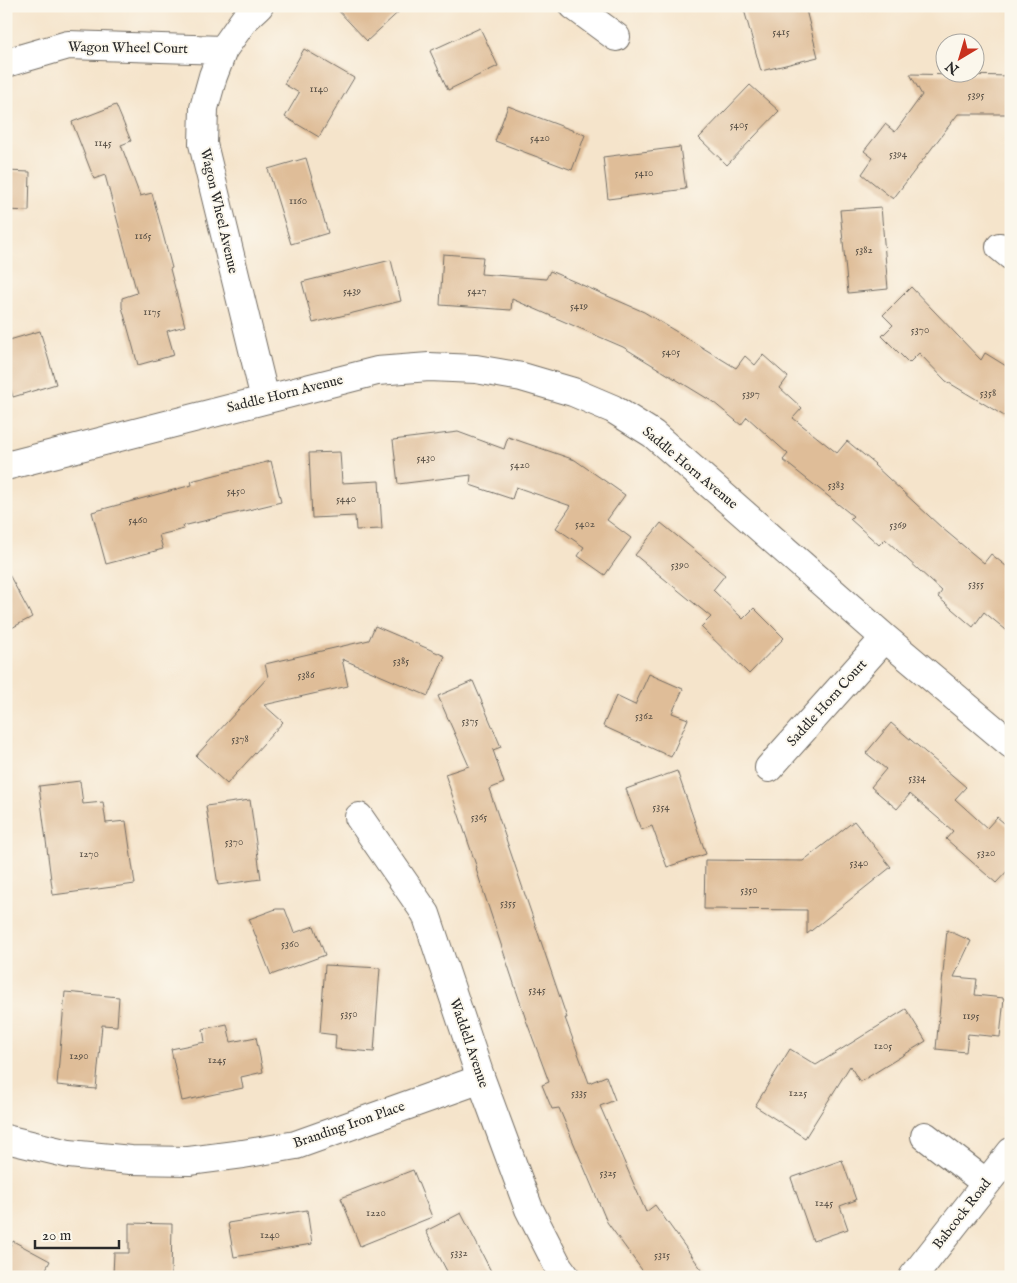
<svg xmlns="http://www.w3.org/2000/svg" width="1017" height="1283" viewBox="0 0 1017 1283" font-family="'IM FELL English',serif">
<style>
.building{fill:#dfbd98}
.lines{fill:none;stroke-linecap:round;stroke-linejoin:round}
.minor-casing{stroke:#726c63;stroke-width:30}
.minor{stroke:#fff;stroke-width:28}
.labels{text-anchor:middle;dominant-baseline:central;stroke-width:4;stroke-linejoin:round;paint-order:stroke}
.number-label{font-size:11px;fill:#585046}
.street-label{font-size:14px;fill:#2b2b2b;stroke:#fbf7ec}
</style>
<rect width="100%" height="100%" fill="#fbf7ec"/>
<filter id="ink" filterUnits="userSpaceOnUse"><feTurbulence type="fractalNoise" baseFrequency=".02" numOctaves="2"/><feDisplacementMap in="SourceGraphic" scale="10" xChannelSelector="R" yChannelSelector="G"/><feConvolveMatrix kernelMatrix="1 2 1 2 8 2 1 2 1" color-interpolation-filters="sRGB"/></filter>
<filter id="wash" filterUnits="userSpaceOnUse"><feTurbulence type="fractalNoise" baseFrequency=".0096" numOctaves="4" result="noise"/><feDisplacementMap in="SourceGraphic" scale="20" xChannelSelector="R" yChannelSelector="G"/><feGaussianBlur stdDeviation="1.12" result="paint"/><feColorMatrix in="noise" values="0 0 0 0 0 0 0 0 0 0 0 0 0 0 0 0 0 1.4 0 .05"/><feComposite in="paint" operator="in"/></filter>
<g filter="url(#wash)">
<rect width="100%" height="100%" fill="#f5e4cb"/>
<g id="blocks">
<!-- building -->
<path class="building" d="M334,6H405L367,41Z
M743,6H805L818,57L761,71Z
M480,28L498,66L448,90L430,51Z
M304,49L354,78L319,137L285,117L299,93L284,84Z
M910,74L1011,76V114H958L893,199L862,174L873,158L864,151L885,124L895,132L922,95Z
M750,85L779,111L727,165L699,138Z
M116,105L131,141L121,145L140,196L152,193L172,268L170,269L185,326L167,331L174,355L138,365L122,307V298L137,293L105,175L94,179L72,122Z
M508,106L585,135L572,170L495,141Z
M680,147L686,189L608,199L603,157Z
M306,158L328,233L291,244L268,169Z
M6,171L30,172L29,211L6,210Z
M881,207L888,289L848,293L840,210Z
M443,254L483,257L481,274L546,279L550,271L644,312L736,368L745,356L755,365L763,355L788,377L780,388L802,408L793,418L837,453L847,441L875,464L874,465L942,528L984,563L991,554L1011,570V634L984,612L973,627L938,597L942,591L885,539L879,545L850,519L853,516L783,460L788,454L747,417L741,425L713,402L623,347L512,299L511,310L440,305Z
M391,260L401,301L313,323L302,282Z
M911,287L981,360L985,353L1011,369V420L946,381L919,353L909,363L882,336L893,325L883,315Z
M40,331L56,384L13,397L6,375V341Z
M458,432L504,449L508,437L575,460L625,495L607,520L631,538L605,575L578,556L584,547L556,528L571,506L516,487L512,499L470,485L471,475L398,484L393,440Z
M340,452L342,483L379,481L382,529L356,530L355,516L312,518L309,453Z
M271,461L281,502L183,526L184,529L159,535L163,549L106,564L92,512L192,485L191,481Z
M661,523L725,575L713,590L743,619L754,608L784,638L749,674L701,627L711,617L635,555Z
M6,569L32,617L6,631Z
M375,626L445,656L428,696L342,659L348,686L264,705L283,722L227,784L196,756L268,677L265,664L369,640Z
M649,674L683,689L672,713L688,719L671,757L603,726L616,696L635,705Z
M473,681L501,747L493,750L504,783L489,789L567,1018H565L589,1083L606,1076L615,1100L600,1106L646,1212L655,1205L707,1277H647L607,1222L559,1108L552,1109L542,1085L549,1082L526,1020L476,869L477,868L445,774L469,766L438,696Z
M891,723L966,787L955,799L987,828L997,817L1011,829V867L996,883L946,839L953,831L910,794L897,809L871,787L886,769L866,753Z
M677,771L706,854L667,867L652,826L641,830L626,789Z
M80,781L83,804L103,802L106,823L126,821L135,884L53,895L39,786Z
M250,800L261,879L218,885L206,806Z
M854,821L891,867L807,934V910L704,909L705,860L803,861Z
M276,909H285L294,933L314,926L325,955L271,975L249,919Z
M947,930L971,941L954,977L977,979L975,995L1004,998L1000,1037L968,1034L966,1052L936,1049Z
M325,965L380,968L374,1052L335,1049L336,1035L320,1033Z
M65,992L119,997L117,1026L102,1025L96,1089L57,1085Z
M906,1009L926,1041L860,1082L850,1066L805,1138L755,1106L790,1049L816,1065Z
M227,1024L231,1042L256,1037L263,1072L241,1077L243,1088L182,1101L171,1049L205,1042L203,1029Z
M842,1160L856,1200L840,1206L848,1229L813,1241L791,1178Z
M413,1170L432,1217L360,1246L341,1198Z
M307,1210L312,1244L234,1257L228,1223Z
M461,1213L494,1277H450L426,1231Z
M129,1223L172,1224L171,1277L113,1275L114,1253H129Z
M13,1241L50,1261L42,1277H6V1253Z"/>
</g>
</g>
<g filter="url(#ink)">
<use href="#blocks" fill-opacity="0" stroke="#726c63" stroke-width="1"/>
<g class="lines">
<!-- minor casing -->
<g class="minor-casing">
<path id="minor" d="M259,6L244,20L223,50L213,76L204,108L203,144L265,399
M574,6L616,37
M6,63L68,45L223,50
M1000,247L1011,256
M6,466L377,371L429,367L476,369L522,377L573,392L613,409L653,434L885,638L1011,744
M769,768L885,638
M359,817L426,914L481,1079L529,1209L558,1266L566,1277
M925,1136L986,1183
M6,1139L69,1154L131,1160L189,1161L243,1154L296,1145L481,1079
M913,1277L1011,1152"/>
</g>
<!-- minor -->
<use href="#minor" class="minor"/>
</g>
</g>
<g class="labels">
<!-- number labels -->
<g class="number-label">
<text x="781" y="32">5415</text>
<text x="319" y="89">1140</text>
<text x="976" y="95">5395</text>
<text x="739" y="125">5405</text>
<text x="540" y="138">5420</text>
<text x="103" y="143">1145</text>
<text x="898" y="154">5394</text>
<text x="644" y="173">5410</text>
<text x="298" y="201">1160</text>
<text x="143" y="236">1165</text>
<text x="864" y="250">5382</text>
<text x="352" y="291">5439</text>
<text x="477" y="291">5427</text>
<text x="579" y="306">5419</text>
<text x="152" y="312">1175</text>
<text x="920" y="330">5370</text>
<text x="671" y="352">5405</text>
<text x="988" y="393">5358</text>
<text x="751" y="394">5397</text>
<text x="426" y="458">5430</text>
<text x="520" y="465">5420</text>
<text x="836" y="485">5383</text>
<text x="236" y="491">5450</text>
<text x="346" y="499">5440</text>
<text x="138" y="520">5460</text>
<text x="585" y="524">5402</text>
<text x="898" y="525">5369</text>
<text x="680" y="565">5390</text>
<text x="976" y="584">5355</text>
<text x="401" y="661">5385</text>
<text x="306" y="675">5386</text>
<text x="644" y="716">5362</text>
<text x="470" y="721">5375</text>
<text x="240" y="739">5378</text>
<text x="917" y="778">5334</text>
<text x="661" y="807">5354</text>
<text x="479" y="817">5365</text>
<text x="234" y="842">5370</text>
<text x="986" y="853">5320</text>
<text x="89" y="854">1270</text>
<text x="859" y="863">5340</text>
<text x="749" y="890">5350</text>
<text x="508" y="903">5355</text>
<text x="290" y="944">5360</text>
<text x="537" y="990">5345</text>
<text x="349" y="1014">5350</text>
<text x="971" y="1016">1195</text>
<text x="883" y="1046">1205</text>
<text x="79" y="1056">1290</text>
<text x="217" y="1060">1245</text>
<text x="579" y="1093">5335</text>
<text x="798" y="1093">1225</text>
<text x="608" y="1173">5325</text>
<text x="824" y="1203">1245</text>
<text x="376" y="1213">1220</text>
<text x="270" y="1235">1240</text>
<text x="459" y="1253">5332</text>
<text x="662" y="1255">5315</text>
</g>
<!-- street labels -->
<g class="street-label">
<text transform="translate(128 48) rotate(1)">Wagon Wheel Court</text>
<text transform="translate(219 211) rotate(77)">Wagon Wheel Avenue</text>
<text transform="translate(285 394) rotate(-14)">Saddle Horn Avenue</text>
<text transform="translate(690 468) rotate(40)">Saddle Horn Avenue</text>
<text transform="translate(827 703) rotate(-48)">Saddle Horn Court</text>
<text transform="translate(469 1043) rotate(71)">Waddell Avenue</text>
<text transform="translate(349 1125) rotate(-19)">Branding Iron Place</text>
<text transform="translate(962 1214) rotate(-52)">Babcock Road</text>
</g>
</g>
<!-- margin -->
<rect width="1017" height="1283" fill="none" stroke="#fbf7ec" stroke-width="25"/>
<!-- north arrow -->
<g transform="translate(960 58) rotate(218)"><circle r="24" fill="#fbf7ec" stroke="#a8a59f"/>
<path d="M0-4L9 19L0 12L-9 19Z" fill="#c8321e"/>
<text y="-8" font-size="14" font-weight="bold" text-anchor="middle" fill="#2b2b2b">N</text>
</g>
<!-- scale -->
<path d="M35 1240v8h84v-8" fill="none" stroke="#2b2b2b" stroke-width="2.5"/>
<text x="42" y="1240" font-size="15" fill="#2b2b2b" stroke="#fbf7ec" stroke-width="4" paint-order="stroke">20 m</text>
</svg>
